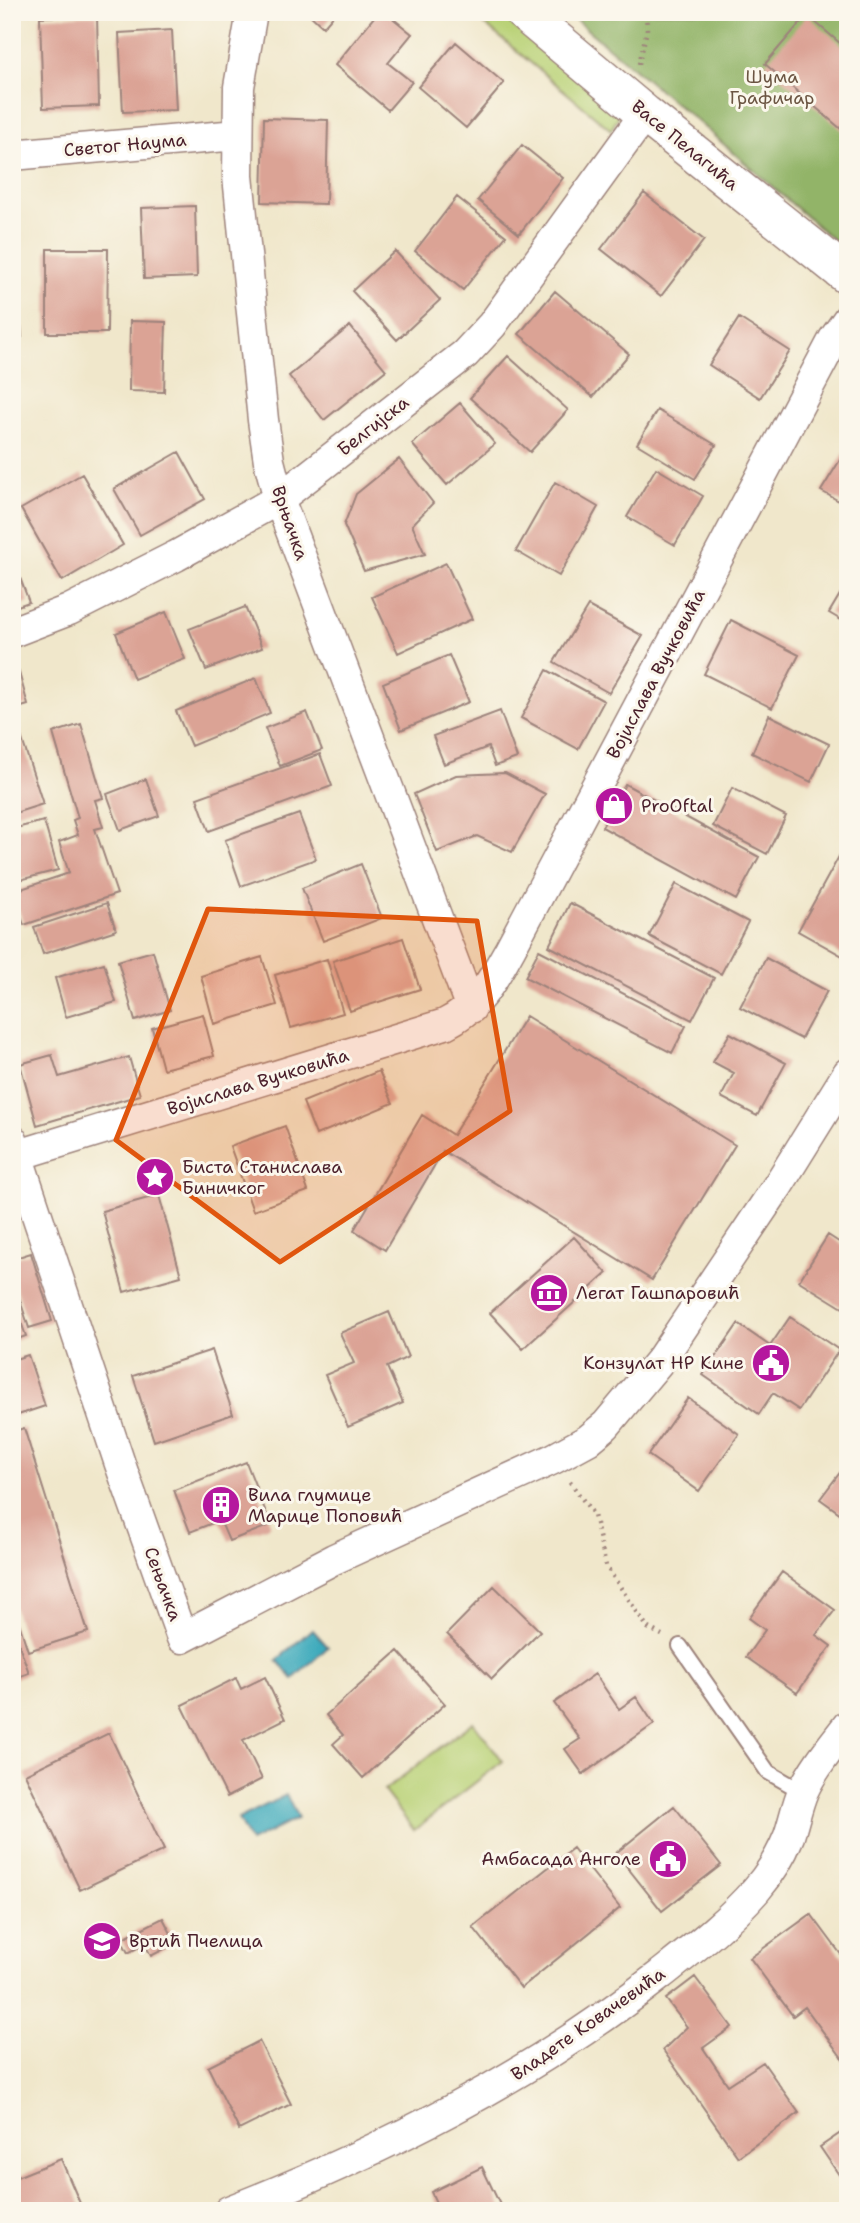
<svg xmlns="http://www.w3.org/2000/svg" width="860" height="2223" viewBox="0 0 860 2223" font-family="'Shantell Sans',sans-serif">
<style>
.green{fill:#b9d277;stroke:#827851;stroke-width:2}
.forest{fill:#92b468;stroke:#6e6a4a;stroke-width:2}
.water{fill:#3daabc;stroke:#446474;stroke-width:2}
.building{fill:#dba395}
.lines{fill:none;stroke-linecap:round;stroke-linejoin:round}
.service-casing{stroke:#9d837b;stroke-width:18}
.minor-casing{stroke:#9d837b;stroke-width:33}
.tertiary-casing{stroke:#9d837b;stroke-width:40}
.path{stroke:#9d837b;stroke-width:4.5;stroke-dasharray:2 5;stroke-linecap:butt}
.service{stroke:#fff;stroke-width:14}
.minor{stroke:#fff;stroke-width:30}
.tertiary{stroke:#fff;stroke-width:37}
.marked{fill:#e0560e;fill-opacity:0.2;stroke:#e0560e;stroke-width:5;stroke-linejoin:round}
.labels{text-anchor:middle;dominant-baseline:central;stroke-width:6;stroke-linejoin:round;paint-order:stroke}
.park-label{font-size:18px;fill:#6b5542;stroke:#fbf7ec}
.street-label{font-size:18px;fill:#4a1f2b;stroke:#fbf7ec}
.poi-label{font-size:18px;fill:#4a1f2b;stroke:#fbf7ec;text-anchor:start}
</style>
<rect width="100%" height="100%" fill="#fbf7ec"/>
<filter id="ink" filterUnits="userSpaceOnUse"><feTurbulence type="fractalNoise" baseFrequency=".0143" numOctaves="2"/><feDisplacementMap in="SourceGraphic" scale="14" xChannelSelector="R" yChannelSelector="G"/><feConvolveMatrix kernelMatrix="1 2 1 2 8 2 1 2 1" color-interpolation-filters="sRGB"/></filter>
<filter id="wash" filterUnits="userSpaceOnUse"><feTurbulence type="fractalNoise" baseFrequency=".00686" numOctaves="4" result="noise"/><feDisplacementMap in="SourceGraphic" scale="28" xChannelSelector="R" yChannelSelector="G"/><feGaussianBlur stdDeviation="1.57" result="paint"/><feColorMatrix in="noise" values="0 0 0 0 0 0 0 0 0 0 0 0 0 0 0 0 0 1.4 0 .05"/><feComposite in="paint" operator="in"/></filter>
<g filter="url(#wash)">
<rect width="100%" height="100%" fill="#f0e7cb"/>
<!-- green -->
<path class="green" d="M470,12H507L620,114L611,130Z
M473,1722L503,1761L414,1830L384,1791Z"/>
<!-- forest -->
<path class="forest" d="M566,12H848V253L704,127Z"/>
<!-- water -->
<path class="water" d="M312,1629L328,1647L293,1679L277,1660Z
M286,1795L298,1818L250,1842L238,1819Z"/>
<g id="blocks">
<!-- building -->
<path class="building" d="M307,12H336L323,27Z
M378,12H385L412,34L388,63L412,82L388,110L335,65Z
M97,15L99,106L43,108L40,17Z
M807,15L848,50V135L765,64Z
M172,30L176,110L123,112L119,33Z
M456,42L504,83L466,128L418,87Z
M264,118L328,120L326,204L262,202Z
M522,145L563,178L519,234L478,200Z
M644,193L704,240L661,296L601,249Z
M457,197L506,236L463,290L415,251Z
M195,206L197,277L144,279L141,208Z
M47,249H108L107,333H47Z
M395,251L440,300L397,340L352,291Z
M12,274H17L22,337H12Z
M555,291L629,354L593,397L519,334Z
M739,318L790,351L760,398L709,365Z
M130,321L166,322L164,392L129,391Z
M350,326L386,370L324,420L289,376Z
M508,356L568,410L530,452L470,398Z
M460,403L495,444L447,485L412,444Z
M657,410L716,445L695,479L637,444Z
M848,447V506L821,491Z
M179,452L205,499L140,535L114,489Z
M399,459L433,503L412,525L425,554L364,571L344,525L356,494Z
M656,468L703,496L675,545L627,517Z
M82,474L123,545L62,581L21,509Z
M555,482L598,507L559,576L516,551Z
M12,556L29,602L12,608Z
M446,563L472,619L398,653L372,597Z
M848,581V624L829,613Z
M588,606L643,636L609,693L554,662Z
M245,607L262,648L206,670L189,629Z
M166,612L185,659L134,679L116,633Z
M731,620L799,655L772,708L704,674Z
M449,655L469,702L401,730L383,683Z
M18,669L28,705L12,710V671Z
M547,670L604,701L578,749L521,718Z
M256,678L270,713L191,746L176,711Z
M500,711L517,758L495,766L488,747L444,764L433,736Z
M307,712L322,750L280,766L265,728Z
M769,715L829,744L811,782L752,753Z
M81,724L103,798L95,800L103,827L95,829L117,894L24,925L12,892L69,873L59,842L78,835L73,820L78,818L53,733Z
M18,727L43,804L12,814V729Z
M320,754L332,786L209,831L197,798Z
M505,773L545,794L512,852L477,836L437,852L414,794L456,775Z
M146,779L159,816L120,830L107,794Z
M625,784L759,857L736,900L602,827Z
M732,788L786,816L767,854L713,826Z
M299,814L316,859L241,886L225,840Z
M44,821L58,870L12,882V829Z
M848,840V959L798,931Z
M361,864L382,918L323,941L302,888Z
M676,884L748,922L721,974L649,936Z
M107,903L116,930L43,954L34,927Z
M570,903L714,978L692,1020L549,946Z
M403,938L420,989L350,1011L333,961Z
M539,950L686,1026L672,1053L525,977Z
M153,951L170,1010L135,1021L118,961Z
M262,957L277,1005L214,1024L201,976Z
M766,958L827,991L801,1039L740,1007Z
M327,959L343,1013L291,1028L275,975Z
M104,963L116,1002L66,1017L55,978Z
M203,1014L214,1056L163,1069L152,1028Z
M526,1016L735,1145L652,1280L443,1151L385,1250L354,1230L422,1115L453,1135Z
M730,1033L786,1063L757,1116L721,1097L734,1073L713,1062Z
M52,1055L59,1077L129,1057L140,1095L37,1125L20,1064Z
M379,1071L393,1103L316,1135L303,1102Z
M285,1126L308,1191L253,1211L230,1146Z
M159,1195L181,1276L124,1292L102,1211Z
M828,1235L848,1248V1307L846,1310L799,1281Z
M574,1237L607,1273L523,1349L490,1313Z
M31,1253L52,1321L29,1328L12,1275V1259Z
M12,1297L26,1336L12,1341Z
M389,1312L408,1357L387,1367L403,1403L348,1427L325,1375L354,1363L340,1333Z
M790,1317L839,1350L799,1410L773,1393L759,1414L703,1375L738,1324L770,1346Z
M212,1350L233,1414L154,1441L133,1376Z
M28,1355L45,1406L12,1417V1360Z
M688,1398L739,1434L699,1491L648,1455Z
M24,1428L88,1632L28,1651L12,1601V1432Z
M246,1462L271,1525L229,1541L220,1520L190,1532L174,1490Z
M848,1462V1519L820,1499Z
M782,1572L835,1610L816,1635L831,1646L797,1693L746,1657L765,1630L749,1618Z
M494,1586L540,1631L492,1679L447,1634Z
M12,1625L29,1673L12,1679Z
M398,1651L445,1704L363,1778L333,1744L343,1735L326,1715Z
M595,1674L619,1709L636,1697L654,1724L583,1774L565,1749L580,1739L554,1703Z
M265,1677L285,1719L243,1740L262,1779L227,1797L182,1705L236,1678L241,1689Z
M109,1733L164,1850L80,1890L25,1774Z
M674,1806L721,1865L662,1911L616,1853Z
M573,1848L620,1908L521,1988L473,1927Z
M811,1914L848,1964V2066L805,2007L793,2016L750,1958Z
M163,1918L176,1943L151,1956L145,1944L128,1953L121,1939Z
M695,1977L732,2027L703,2048L728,2085L763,2062L799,2113L738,2157L663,2050L687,2027L666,1999Z
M259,2041L291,2104L239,2130L208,2067Z
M848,2128V2188L820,2147Z
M61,2159L82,2208L75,2211H12V2179Z
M482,2167L503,2211H440L431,2192Z"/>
</g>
</g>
<g filter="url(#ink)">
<use href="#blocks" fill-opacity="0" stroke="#9d837b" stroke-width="2"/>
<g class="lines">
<!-- service casing -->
<g class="service-casing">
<path id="service" d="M680,1646L768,1772L803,1792"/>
</g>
<!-- minor casing -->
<g class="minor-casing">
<path id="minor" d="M252,12L239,87L238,176L263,420L269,461L279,499L471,1008
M12,155L237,135
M12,632L69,610L176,556L279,499L465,354L492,325L645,114
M12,1140L120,1464L182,1638L334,1559L553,1459L588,1440L606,1425L662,1358L777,1187L848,1073
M12,1157L445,1024C479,1007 492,981 510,949L834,339L848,319
M229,2211C383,2151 530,2077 660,1975C694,1948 728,1922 756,1890C769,1875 781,1856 789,1836C794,1821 797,1805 803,1791C814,1767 832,1746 848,1725"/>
</g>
<!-- tertiary casing -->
<g class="tertiary-casing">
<path id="tertiary" d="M523,12L645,114L848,276"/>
</g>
<!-- path -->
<path class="path" d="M639,64L647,30L646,12
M570,1482L594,1515L606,1566L648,1628L662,1635"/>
<!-- service -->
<use href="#service" class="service"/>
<!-- minor -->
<use href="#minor" class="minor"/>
<!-- tertiary -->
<use href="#tertiary" class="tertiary"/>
</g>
</g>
<!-- marked area -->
<path class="marked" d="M208,909L477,921L510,1111L280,1262L116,1140Z"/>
<!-- icons -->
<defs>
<g id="shop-disc" transform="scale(2.0125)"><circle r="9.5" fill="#b5179e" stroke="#fbf7ec"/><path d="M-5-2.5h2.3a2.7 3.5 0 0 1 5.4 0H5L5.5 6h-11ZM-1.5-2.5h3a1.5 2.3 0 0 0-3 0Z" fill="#fff"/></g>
<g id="sight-disc" transform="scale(2.0125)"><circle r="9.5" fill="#b5179e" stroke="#fbf7ec"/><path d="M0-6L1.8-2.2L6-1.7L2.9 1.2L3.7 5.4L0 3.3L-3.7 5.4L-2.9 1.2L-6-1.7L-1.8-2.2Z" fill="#fff"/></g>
<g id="museum-disc" transform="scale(2.0125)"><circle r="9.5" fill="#b5179e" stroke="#fbf7ec"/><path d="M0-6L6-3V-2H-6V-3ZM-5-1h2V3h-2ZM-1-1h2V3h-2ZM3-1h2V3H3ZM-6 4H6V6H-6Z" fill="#fff"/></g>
<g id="civic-disc" transform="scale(2.0125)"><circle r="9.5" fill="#b5179e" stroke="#fbf7ec"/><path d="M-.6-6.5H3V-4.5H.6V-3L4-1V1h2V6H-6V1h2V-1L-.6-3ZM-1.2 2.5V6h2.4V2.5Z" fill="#fff"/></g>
<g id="building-disc" transform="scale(2.0125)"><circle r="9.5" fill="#b5179e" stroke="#fbf7ec"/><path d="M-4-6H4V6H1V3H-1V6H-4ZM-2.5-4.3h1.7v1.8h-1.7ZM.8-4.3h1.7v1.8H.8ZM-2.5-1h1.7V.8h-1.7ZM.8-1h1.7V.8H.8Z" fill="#fff"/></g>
<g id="school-disc" transform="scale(2.0125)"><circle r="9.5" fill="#b5179e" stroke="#fbf7ec"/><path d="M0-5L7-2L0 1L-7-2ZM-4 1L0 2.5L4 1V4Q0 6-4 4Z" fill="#fff"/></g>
</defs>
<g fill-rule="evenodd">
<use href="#shop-disc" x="614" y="806"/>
<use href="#sight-disc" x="155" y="1177"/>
<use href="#museum-disc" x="549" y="1293"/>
<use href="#civic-disc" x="771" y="1363"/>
<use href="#building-disc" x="221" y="1505"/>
<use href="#civic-disc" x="668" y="1859"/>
<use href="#school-disc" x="102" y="1941"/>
</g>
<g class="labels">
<!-- park labels -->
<g class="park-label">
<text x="772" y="77">Шума<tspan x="772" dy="21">Графичар</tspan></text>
</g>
<!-- street labels -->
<g class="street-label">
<text transform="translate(125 145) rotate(-5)">Светог Наума</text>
<text transform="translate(685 145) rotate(39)">Васе Пелагића</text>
<text transform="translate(373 426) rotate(-38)">Белгијска</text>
<text transform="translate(290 523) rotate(71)">Врњачка</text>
<text transform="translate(656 674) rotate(-62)">Војислава Вучковића</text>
<text transform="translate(258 1082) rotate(-17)">Војислава Вучковића</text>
<text transform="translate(163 1584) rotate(70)">Сењачка</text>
<text transform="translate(588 2024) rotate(-35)">Владете Ковачевића</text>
</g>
<!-- poi labels -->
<g class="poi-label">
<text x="641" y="806">ProOftal</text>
<text x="182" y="1167">Биста Станислава<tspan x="182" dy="21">Биничког</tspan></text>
<text x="576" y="1293">Легат Гашпаровић</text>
<text x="744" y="1363" text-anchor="end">Конзулат НР Кине</text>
<text x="248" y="1495">Вила глумице<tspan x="248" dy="21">Марице Поповић</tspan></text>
<text x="641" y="1859" text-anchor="end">Амбасада Анголе</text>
<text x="129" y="1941">Вртић Пчелица</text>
</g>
</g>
<!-- margin -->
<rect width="860" height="2223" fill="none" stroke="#fbf7ec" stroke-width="42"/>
</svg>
